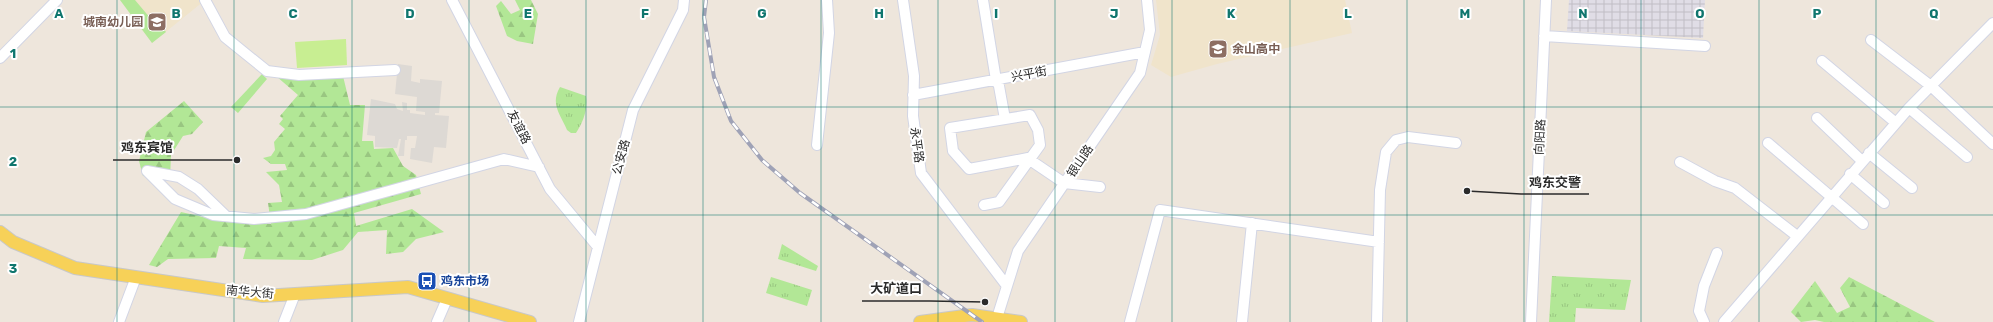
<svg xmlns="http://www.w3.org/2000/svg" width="1993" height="322" viewBox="0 0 1993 322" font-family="Rubik,'Noto Sans SC',sans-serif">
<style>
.industrial{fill:url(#industrial-grid)}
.education{fill:#f0e4cb}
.grass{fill:#b2e796}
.forest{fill:url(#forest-firs)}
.park{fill:url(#park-tufts)}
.pitch{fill:#c8ee92}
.plaza{fill:#ddd9d4}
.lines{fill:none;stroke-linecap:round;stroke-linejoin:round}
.minor-casing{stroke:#d2d5e4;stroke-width:12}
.major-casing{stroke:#c8c8c8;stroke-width:14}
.minor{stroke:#fff;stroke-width:10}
.major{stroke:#f7d158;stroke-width:12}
.rail-casing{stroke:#9fa2b6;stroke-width:4}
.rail{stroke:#fff;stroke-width:2.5;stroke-dasharray:8;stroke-linecap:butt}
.grid{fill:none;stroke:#0f766e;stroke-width:1;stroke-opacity:0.55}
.labels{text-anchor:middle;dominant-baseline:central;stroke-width:4;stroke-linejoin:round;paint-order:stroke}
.education-label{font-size:12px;font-weight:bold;fill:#785e54;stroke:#fff;text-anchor:end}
.street-label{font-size:12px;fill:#2b2b2b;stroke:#fff}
.transit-label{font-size:12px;font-weight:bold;fill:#164399;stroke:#fff;text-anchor:start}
.grid-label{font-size:13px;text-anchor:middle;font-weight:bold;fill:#0f766e;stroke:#fff;stroke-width:4;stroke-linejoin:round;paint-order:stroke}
.leader{fill:none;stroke:#2b2b2b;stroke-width:1.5}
.callout-dot{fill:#2b2b2b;stroke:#fff;stroke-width:1.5}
.callout-label{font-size:13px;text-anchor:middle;font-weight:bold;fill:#2b2b2b;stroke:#fff;stroke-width:4;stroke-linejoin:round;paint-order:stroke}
</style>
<defs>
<pattern id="industrial-grid" width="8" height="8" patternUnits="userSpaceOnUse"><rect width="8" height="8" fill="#e0dde6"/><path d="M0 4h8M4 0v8" fill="none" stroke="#c0bec5"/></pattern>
<pattern id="forest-firs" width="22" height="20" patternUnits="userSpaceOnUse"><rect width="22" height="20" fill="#b2e796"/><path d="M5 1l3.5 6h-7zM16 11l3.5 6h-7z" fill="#99c681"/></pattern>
<pattern id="park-tufts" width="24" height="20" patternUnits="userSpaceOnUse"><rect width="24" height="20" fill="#b2e796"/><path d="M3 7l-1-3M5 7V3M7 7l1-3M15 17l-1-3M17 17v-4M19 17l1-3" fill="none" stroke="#99c681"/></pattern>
</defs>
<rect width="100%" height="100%" fill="#eee6dc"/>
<!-- industrial -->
<path class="industrial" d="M1569,0H1705L1703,38L1567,31Z"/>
<!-- education -->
<path class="education" d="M120,0H203L204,1L152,43Z
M1156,0H1345L1352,33L1217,64L1171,77L1151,65L1160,35Z"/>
<!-- grass -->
<path class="grass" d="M120,0H135L151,19L154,17L166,32L152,43Z
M262,74L267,79L238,113L231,107Z"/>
<!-- forest -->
<path class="forest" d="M515,0H531L538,14L533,44L517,41L507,36L496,6L501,1L511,14L520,10Z
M276,76H343L350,105H365L362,141H373L374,149L393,148L403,166L416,175L421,194L354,213L356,226L412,209L444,232L416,239L403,252L386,254L387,230L358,232L343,250L312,260L243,259L246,248L219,246L216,258L168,259L157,267L149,265L181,212L221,221L271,224L268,203L282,202L279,185L266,172L287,170L285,164H271L263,158L271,156L275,150L274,142L285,129L279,124L283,119L280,116L298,95Z
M184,101L203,122L192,134L183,136L171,155L170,179L143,176L139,161L146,132Z
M1849,277L1935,322H1824L1815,320L1801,322L1791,312L1815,281L1837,313L1850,307L1840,288Z"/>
<!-- park -->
<path class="park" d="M560,87L586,96C588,110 583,122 576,133H571L567,130C560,114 550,104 560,87Z
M782,244L818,266L816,271L778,259Z
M1552,276L1631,280L1625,310L1576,308L1575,322H1549Z
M771,277L812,290L807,306L766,293Z"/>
<!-- pitch -->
<path class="pitch" d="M346,39L347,65L297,68L295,42Z"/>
<!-- plaza -->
<path class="plaza" d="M398,64L412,66L411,81L420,83V79L442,81L439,113H435V115L449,116L446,148L434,147L432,163L410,159L411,148H415L417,136H407V140H405L404,156H398L401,139H399L397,148L375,147V136L367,135L371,99L395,104L397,109L403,111L402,102L407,103V110H410V113L425,115V112L416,111L417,97L395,94Z"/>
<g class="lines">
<!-- minor casing -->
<g class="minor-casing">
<path id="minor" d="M205,0L225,37L267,71L299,75L395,70
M452,0L550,189L598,247
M903,0L914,76L913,116L921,173L1007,286
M983,0L996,80L999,86L1005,119
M1544,36L1705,46
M1871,40L1931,86L1993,144
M0,58L57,0
M1822,61L1896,123
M913,95L1145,52
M1909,108L1967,157
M1817,118L1862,161
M1768,143L1863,224
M817,145L829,33L827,0
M1869,153L1912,188
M1680,162L1715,181L1735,188L1797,236
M147,171L175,199L213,215L254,219L306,214L504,159L539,167
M147,171L179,177L198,189L226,216
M1850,174L1884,203
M984,205L999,202L1040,145L1038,130L1030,115L950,128L953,151L969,169L1028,158L1030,160L1064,183L1100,187
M997,318L1018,251L1140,73L1150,30L1147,0
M119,322L136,277
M284,322L295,294
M437,322L447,299
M579,322L633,110L683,10L684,0
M1130,322L1160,210L1379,242
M1242,322L1252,223
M1377,322L1380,190L1386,152L1396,140L1408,137L1456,143
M1531,322L1546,0
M1704,322L1699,311L1704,286L1717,253
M1724,322L1909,108L1993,23"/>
</g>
<!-- major casing -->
<g class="major-casing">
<path id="major" d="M0,232L13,242L75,268L263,296L408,287L530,322
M920,322L972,315L1021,322"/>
</g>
<!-- minor -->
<use href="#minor" class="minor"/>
<!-- major -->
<use href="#major" class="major"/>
<!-- rail casing -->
<g class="rail-casing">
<path id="rail" d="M706,0L704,17L714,77L731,121L762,160L800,193L982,322"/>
</g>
<!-- rail -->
<use href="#rail" class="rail"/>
</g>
<!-- grid -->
<path class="grid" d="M117,0V322M234,0V322M352,0V322M469,0V322M586,0V322M703,0V322M821,0V322M938,0V322M1055,0V322M1172,0V322M1290,0V322M1407,0V322M1524,0V322M1641,0V322M1759,0V322M1876,0V322M0,107H1993M0,215H1993"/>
<!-- icons -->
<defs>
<g id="school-square" transform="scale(1)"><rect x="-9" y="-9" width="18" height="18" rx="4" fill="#8d6e63" stroke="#fff"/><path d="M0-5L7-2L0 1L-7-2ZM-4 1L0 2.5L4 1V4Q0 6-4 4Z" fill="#fff"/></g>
<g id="bus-square" transform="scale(1)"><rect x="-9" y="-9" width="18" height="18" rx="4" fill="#1a4fb4" stroke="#fff"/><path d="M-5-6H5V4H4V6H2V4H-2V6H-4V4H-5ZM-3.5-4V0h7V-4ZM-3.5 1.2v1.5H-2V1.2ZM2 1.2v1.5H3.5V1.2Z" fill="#fff"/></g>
</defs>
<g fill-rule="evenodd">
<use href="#school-square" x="157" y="22"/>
<use href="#school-square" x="1218" y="49"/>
<use href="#bus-square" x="427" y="281"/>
</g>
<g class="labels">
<!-- education labels -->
<g class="education-label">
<text x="143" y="22">城南幼儿园</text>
<text x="1232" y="49" text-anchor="start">余山高中</text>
</g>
<!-- street labels -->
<g class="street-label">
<text transform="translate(1029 74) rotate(-11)">兴平街</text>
<text transform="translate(519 127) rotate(63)">友谊路</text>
<text transform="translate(1540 137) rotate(-87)">向阳路</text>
<text transform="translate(917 145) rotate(82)">永平路</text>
<text transform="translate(621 157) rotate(-75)">公安路</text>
<text transform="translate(1080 161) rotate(-56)">银山路</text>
<text transform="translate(250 292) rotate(5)">南华大街</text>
</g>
<!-- transit labels -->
<g class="transit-label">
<text x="441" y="281">鸡东市场</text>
</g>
</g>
<g class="grid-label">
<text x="59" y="18">A</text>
<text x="176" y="18">B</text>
<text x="293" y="18">C</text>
<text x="410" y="18">D</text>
<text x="528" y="18">E</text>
<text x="645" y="18">F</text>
<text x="762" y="18">G</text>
<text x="879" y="18">H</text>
<text x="996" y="18">I</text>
<text x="1114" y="18">J</text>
<text x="1231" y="18">K</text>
<text x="1348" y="18">L</text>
<text x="1465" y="18">M</text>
<text x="1583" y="18">N</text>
<text x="1700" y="18">O</text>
<text x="1817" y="18">P</text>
<text x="1934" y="18">Q</text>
<text x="13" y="58">1</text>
<text x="13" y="166">2</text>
<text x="13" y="273">3</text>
</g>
<!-- callouts -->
<path class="leader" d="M237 160L181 160H113M1467 191L1521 194H1589M985 302L930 301H862"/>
<g class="callout-dot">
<circle cx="237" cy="160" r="4"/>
<circle cx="1467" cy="191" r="4"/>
<circle cx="985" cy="302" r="4"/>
</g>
<g class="callout-label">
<text x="147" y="152">鸡东宾馆</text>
<text x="1555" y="187">鸡东交警</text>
<text x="896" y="293">大矿道口</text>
</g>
</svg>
